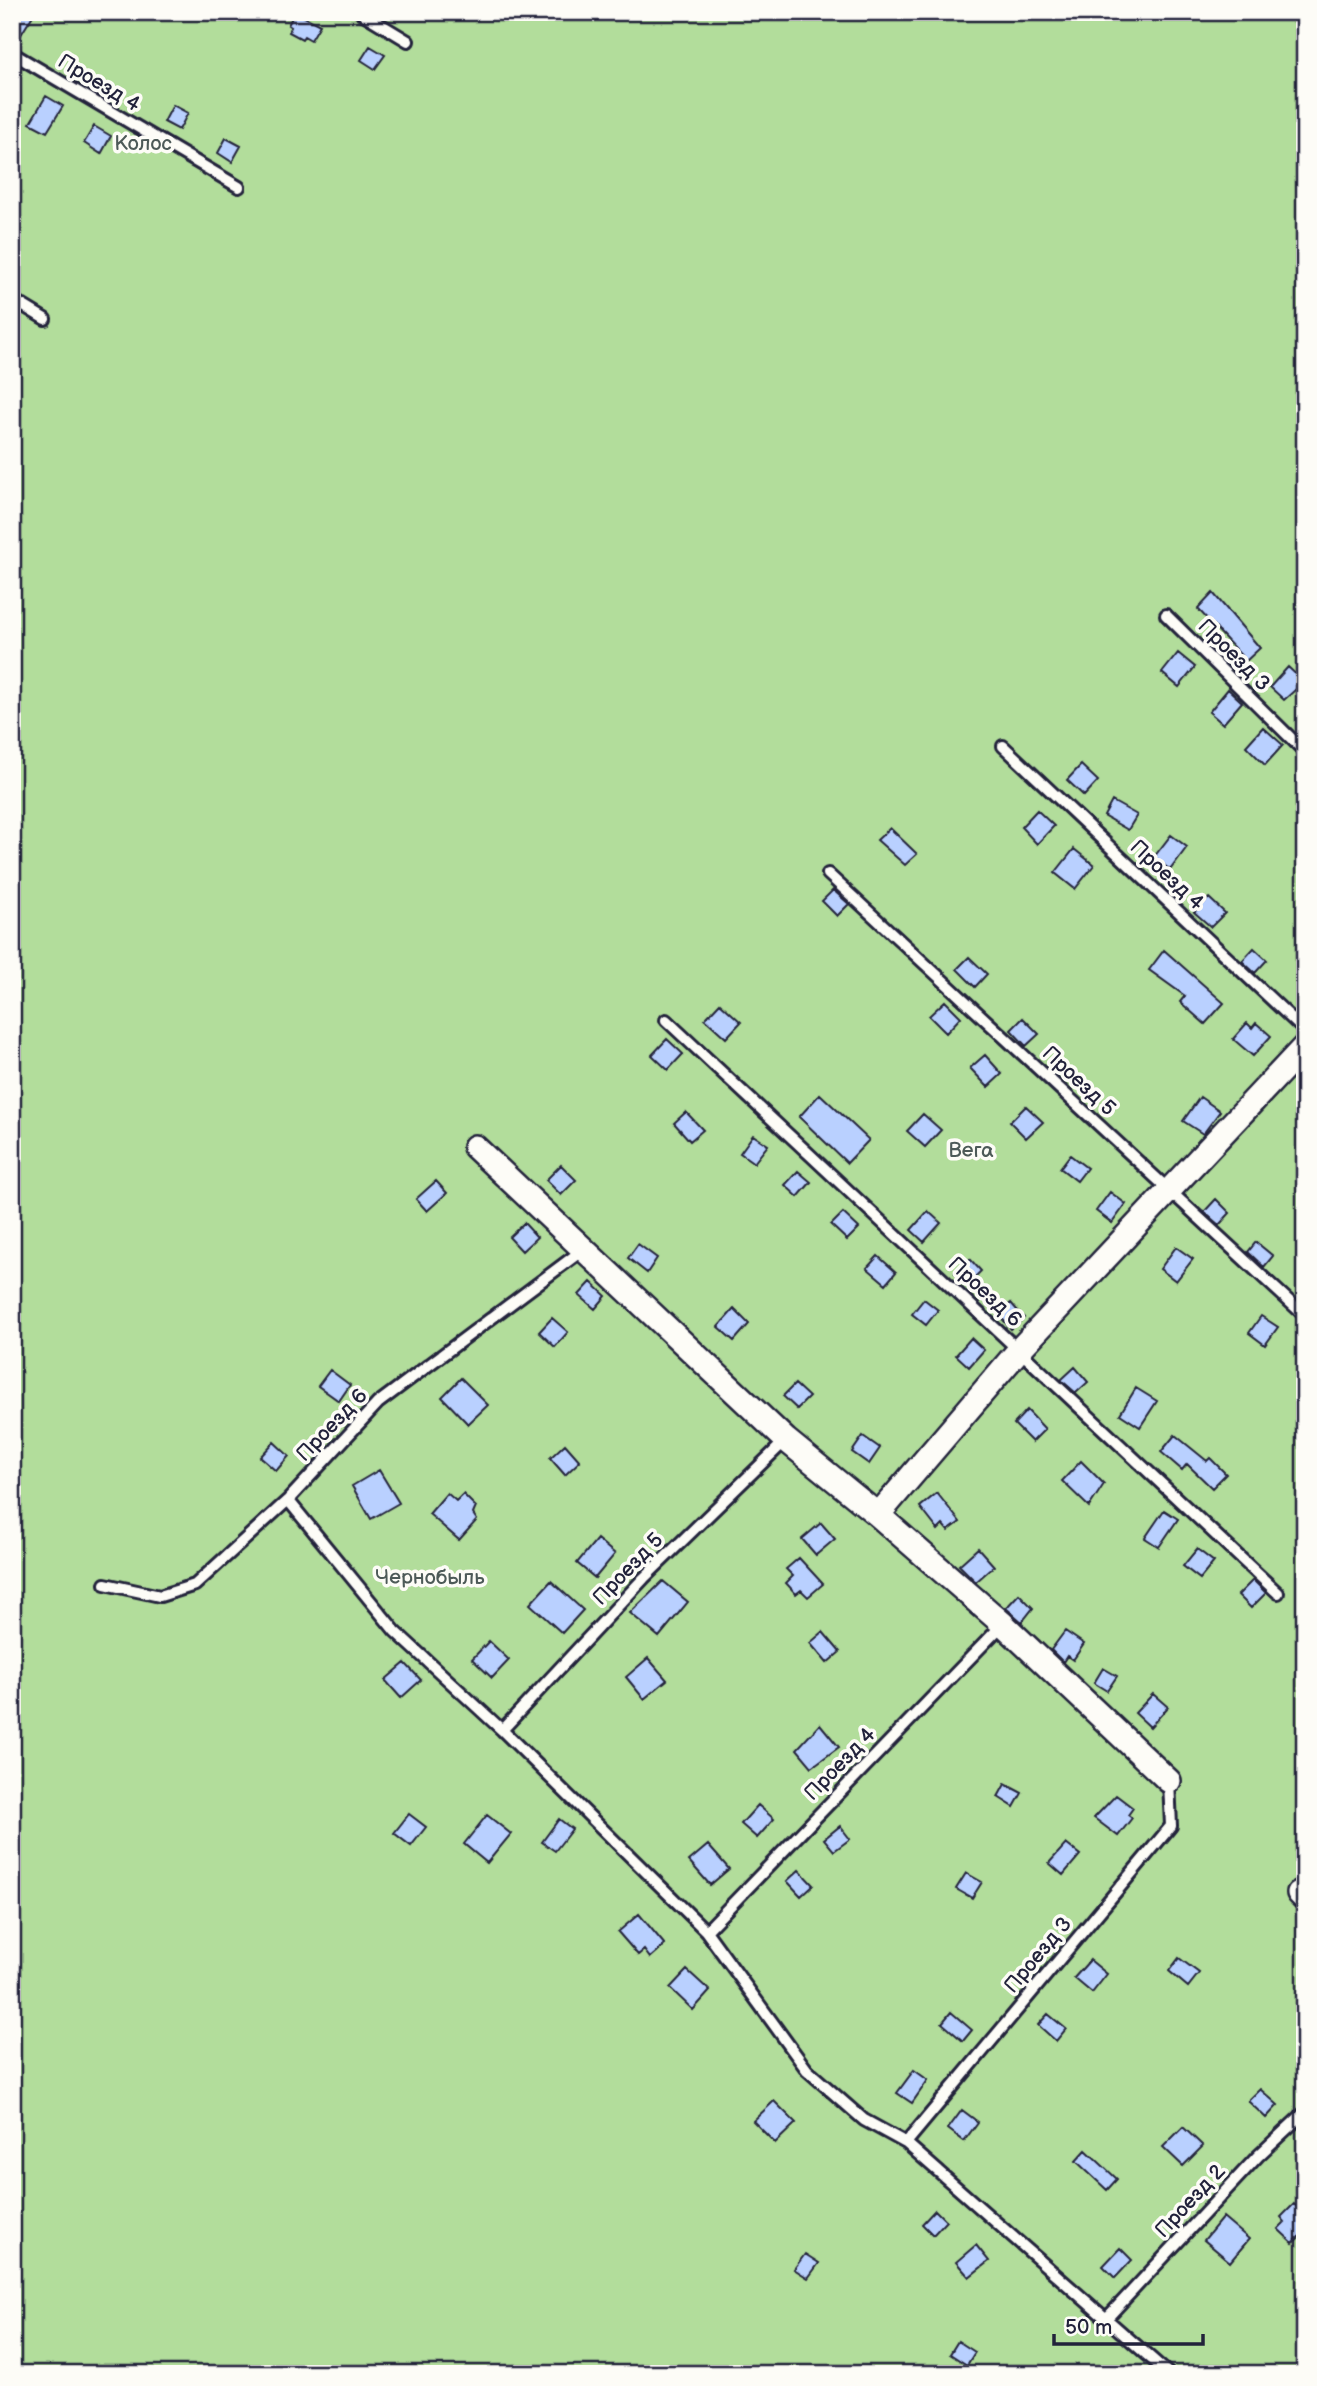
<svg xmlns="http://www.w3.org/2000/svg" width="1317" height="2386" viewBox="0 0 1317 2386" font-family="'Balsamiq Sans',sans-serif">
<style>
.green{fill:#b2dd9b;stroke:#6a806b;stroke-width:2}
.building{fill:#b9d0ff;stroke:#22223b;stroke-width:2}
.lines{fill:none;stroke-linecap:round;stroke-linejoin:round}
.lane-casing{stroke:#22223b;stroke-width:16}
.street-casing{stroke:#22223b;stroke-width:28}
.lane{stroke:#fdfcf7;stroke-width:10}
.street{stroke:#fdfcf7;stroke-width:23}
.labels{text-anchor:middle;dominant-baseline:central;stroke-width:7;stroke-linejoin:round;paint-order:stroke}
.street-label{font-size:21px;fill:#22223b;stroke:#fdfcf7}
.park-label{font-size:21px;fill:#4d5a58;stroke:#fdfcf7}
</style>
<rect width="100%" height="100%" fill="#fdfcf7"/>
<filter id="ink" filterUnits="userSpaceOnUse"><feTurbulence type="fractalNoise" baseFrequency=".0143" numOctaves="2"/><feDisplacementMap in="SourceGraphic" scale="14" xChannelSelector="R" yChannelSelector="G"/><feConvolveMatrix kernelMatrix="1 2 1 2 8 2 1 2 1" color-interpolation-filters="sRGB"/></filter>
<g filter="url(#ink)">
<!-- green -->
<path class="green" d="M12,12H1305V2374H12Z"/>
<!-- building -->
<path class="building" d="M12,12H35L14,46L12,45Z
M295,12L320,25L311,40L304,36L302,39L289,32L291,27L288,25Z
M370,46L385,55L375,69L361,60Z
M46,96L63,106L47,132L30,123Z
M173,105L188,113L179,130L164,122Z
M94,126L111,136L101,154L84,143Z
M226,138L241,146L232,162L218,153Z
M1213,593L1260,648L1246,661L1198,609Z
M1178,653L1195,667L1179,687L1162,673Z
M1288,667L1304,682L1284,700L1270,687Z
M1228,689L1242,702L1223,724L1209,712Z
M1263,727L1283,745L1265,765L1246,746Z
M1081,765L1098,781L1084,796L1067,780Z
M1112,801L1137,815L1128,830L1104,816Z
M1037,810L1054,826L1037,844L1021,827Z
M890,828L917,854L905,865L877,840Z
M1171,835L1187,847L1170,870L1154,857Z
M1074,849L1094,865L1075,889L1055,873Z
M833,890L849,904L837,916L822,901Z
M1209,898L1225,913L1211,927L1194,912Z
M1254,948L1267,960L1255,973L1242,961Z
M1164,950L1224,1003L1205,1024L1180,1002L1185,996L1149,970Z
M969,957L987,974L975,987L957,969Z
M945,1001L961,1017L946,1033L929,1016Z
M720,1003L741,1022L726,1038L705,1019Z
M1023,1018L1039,1034L1026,1046L1011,1030Z
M1247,1023L1252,1028L1256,1023L1271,1036L1253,1056L1233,1039Z
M667,1039L683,1054L668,1070L652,1055Z
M985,1055L1002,1074L988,1087L970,1068Z
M820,1094L869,1140L847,1163L799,1117Z
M1200,1097L1220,1111L1203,1134L1183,1121Z
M1026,1106L1043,1122L1026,1138L1010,1122Z
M686,1112L703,1130L690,1141L674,1123Z
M923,1114L941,1130L925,1147L907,1131Z
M753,1135L768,1145L754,1163L740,1153Z
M1070,1155L1087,1168L1077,1181L1060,1168Z
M561,1165L576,1180L561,1195L546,1180Z
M798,1171L811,1182L798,1197L785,1185Z
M436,1181L447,1193L427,1211L416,1199Z
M1110,1192L1126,1204L1112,1223L1096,1211Z
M1216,1199L1230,1213L1219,1225L1204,1212Z
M928,1211L941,1223L924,1242L911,1230Z
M843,1213L859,1228L847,1240L831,1225Z
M524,1223L537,1237L522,1251L509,1237Z
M1256,1242L1273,1256L1264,1267L1248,1252Z
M638,1244L657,1258L647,1273L628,1258Z
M1176,1247L1193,1259L1176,1281L1160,1269Z
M878,1256L896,1272L886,1284L867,1268Z
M970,1259L981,1271L967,1285L955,1273Z
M591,1282L606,1296L595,1309L579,1295Z
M924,1299L938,1310L926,1325L912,1314Z
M1011,1303L1024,1318L1011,1329L998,1314Z
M734,1309L749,1324L734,1341L718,1327Z
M1261,1316L1278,1327L1265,1345L1249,1333Z
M552,1318L568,1332L555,1347L539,1332Z
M971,1338L984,1350L969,1367L956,1355Z
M1075,1367L1088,1382L1076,1393L1061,1380Z
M330,1370L350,1385L339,1401L318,1386Z
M461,1378L488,1405L468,1424L442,1397Z
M795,1384L809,1397L797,1409L783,1396Z
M1136,1388L1157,1401L1140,1427L1120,1414Z
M1027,1410L1045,1429L1032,1442L1014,1424Z
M1175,1435L1207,1461L1210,1458L1226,1474L1212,1488L1187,1464L1182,1470L1161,1452Z
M863,1436L880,1448L869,1464L852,1452Z
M274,1442L289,1456L276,1471L260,1457Z
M565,1444L580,1461L565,1475L550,1458Z
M1081,1461L1104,1484L1089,1507L1062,1481Z
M379,1470L399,1503L371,1519L352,1486Z
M447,1493L456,1501L463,1494L476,1507L473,1514L477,1520L459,1540L429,1514Z
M937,1493L960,1522L948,1531L943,1525L938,1530L920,1507Z
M1164,1510L1178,1519L1159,1547L1145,1538Z
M821,1523L835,1539L816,1555L802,1539Z
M597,1539L615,1554L595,1578L577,1563Z
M978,1548L994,1566L976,1582L959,1565Z
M1197,1549L1214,1562L1200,1579L1183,1566Z
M799,1558L823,1584L808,1597L801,1590L796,1594L786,1583L793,1576L786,1569Z
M1253,1580L1266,1593L1251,1608L1238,1595Z
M551,1581L583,1610L562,1633L530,1604Z
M663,1581L688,1602L659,1637L630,1613Z
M1019,1594L1033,1608L1022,1622L1006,1608Z
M1065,1631L1084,1644L1073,1660L1067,1656L1063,1662L1051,1650Z
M823,1632L840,1652L827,1663L810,1643Z
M489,1641L509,1660L492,1678L472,1659Z
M648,1658L667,1680L644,1699L626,1677Z
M405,1663L421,1680L401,1698L385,1680Z
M1103,1668L1117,1676L1107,1691L1094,1683Z
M1153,1694L1168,1707L1150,1727L1135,1713Z
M820,1724L839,1747L812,1767L797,1749Z
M1005,1784L1022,1793L1014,1807L998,1797Z
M1116,1795L1133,1808L1128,1815L1132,1818L1118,1836L1094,1818Z
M758,1805L774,1819L757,1838L741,1824Z
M409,1814L426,1827L411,1846L394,1833Z
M487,1815L511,1834L487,1863L464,1844Z
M559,1819L572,1829L555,1851L542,1842Z
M840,1826L850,1839L834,1851L824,1839Z
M1066,1844L1080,1855L1063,1875L1049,1863Z
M708,1845L729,1869L710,1885L689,1861Z
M799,1870L813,1885L801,1896L787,1881Z
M966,1873L982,1882L972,1898L956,1889Z
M639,1914L665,1945L650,1958L644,1950L638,1955L618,1932Z
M1179,1958L1199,1973L1188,1987L1169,1971Z
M1090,1960L1107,1974L1092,1993L1074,1978Z
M687,1970L710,1991L693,2010L670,1988Z
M951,2012L972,2030L963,2041L942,2023Z
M1048,2014L1066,2029L1056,2041L1038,2025Z
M914,2070L928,2080L912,2103L897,2093Z
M1260,2089L1278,2105L1266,2118L1248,2101Z
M774,2101L796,2123L775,2143L753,2121Z
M962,2110L978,2122L964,2141L948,2129Z
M1183,2127L1203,2146L1183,2166L1163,2147Z
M1086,2150L1117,2179L1107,2190L1076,2161Z
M1294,2204L1305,2214V2231L1293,2243L1278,2229L1285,2222L1281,2217Z
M935,2210L946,2221L933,2235L922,2224Z
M1223,2217L1249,2239L1230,2262L1204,2240Z
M976,2245L989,2261L969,2277L956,2262Z
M1120,2248L1132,2260L1115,2278L1103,2266Z
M805,2254L819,2263L808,2278L794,2269Z
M958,2341L975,2352L967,2365L950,2354Z"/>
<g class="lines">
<!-- lane casing -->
<g class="lane-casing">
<path id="lane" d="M360,12L408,41
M12,53L239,187
M12,299L45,319
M1166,615L1305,752
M1003,746L1305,1031
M828,874L1305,1316
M666,1020L1278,1593
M288,1500L395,1631L502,1730L706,1931L807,2070L864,2120L906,2143L1169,2374
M105,1584L160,1596L195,1585L288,1500L378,1403L584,1249
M502,1730L644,1578L786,1440
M706,1931L1003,1624
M906,2143L1171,1826L1169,1781
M1106,2319L1258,2156L1305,2112"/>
</g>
<!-- street casing -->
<g class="street-casing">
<path id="street" d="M475,1147L786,1440L878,1515L1003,1624L1169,1781
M878,1515L1019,1350L1305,1046
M1299,1893L1305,1899"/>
</g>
<!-- lane -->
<use href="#lane" class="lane"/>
<!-- street -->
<use href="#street" class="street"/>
</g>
</g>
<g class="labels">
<!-- street labels -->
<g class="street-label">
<text transform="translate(99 83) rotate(31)">Проезд 4</text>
<text transform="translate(1234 655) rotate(45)">Проезд 3</text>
<text transform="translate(1167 875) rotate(43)">Проезд 4</text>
<text transform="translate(1079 1081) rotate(43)">Проезд 5</text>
<text transform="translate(985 1292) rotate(43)">Проезд 6</text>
<text transform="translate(332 1425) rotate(-46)">Проезд 6</text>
<text transform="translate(628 1569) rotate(-46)">Проезд 5</text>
<text transform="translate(840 1764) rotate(-46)">Проезд 4</text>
<text transform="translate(1038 1955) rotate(-50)">Проезд 3</text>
<text transform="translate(1190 2201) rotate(-47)">Проезд 2</text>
</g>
<!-- park labels -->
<g class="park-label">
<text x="143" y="143">Колос</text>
<text x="971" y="1150">Вега</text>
<text x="430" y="1577">Чернобыль</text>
</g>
</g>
<!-- margin -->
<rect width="1317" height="2386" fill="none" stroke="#fdfcf7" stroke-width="42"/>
<rect x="21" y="21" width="1275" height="2344" fill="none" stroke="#22223b" stroke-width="2.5" filter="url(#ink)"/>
<!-- scale -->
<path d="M1054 2334v10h149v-10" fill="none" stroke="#22223b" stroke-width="3.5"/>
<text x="1065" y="2334" font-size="21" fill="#22223b" stroke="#fdfcf7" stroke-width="5" paint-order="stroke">50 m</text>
</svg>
